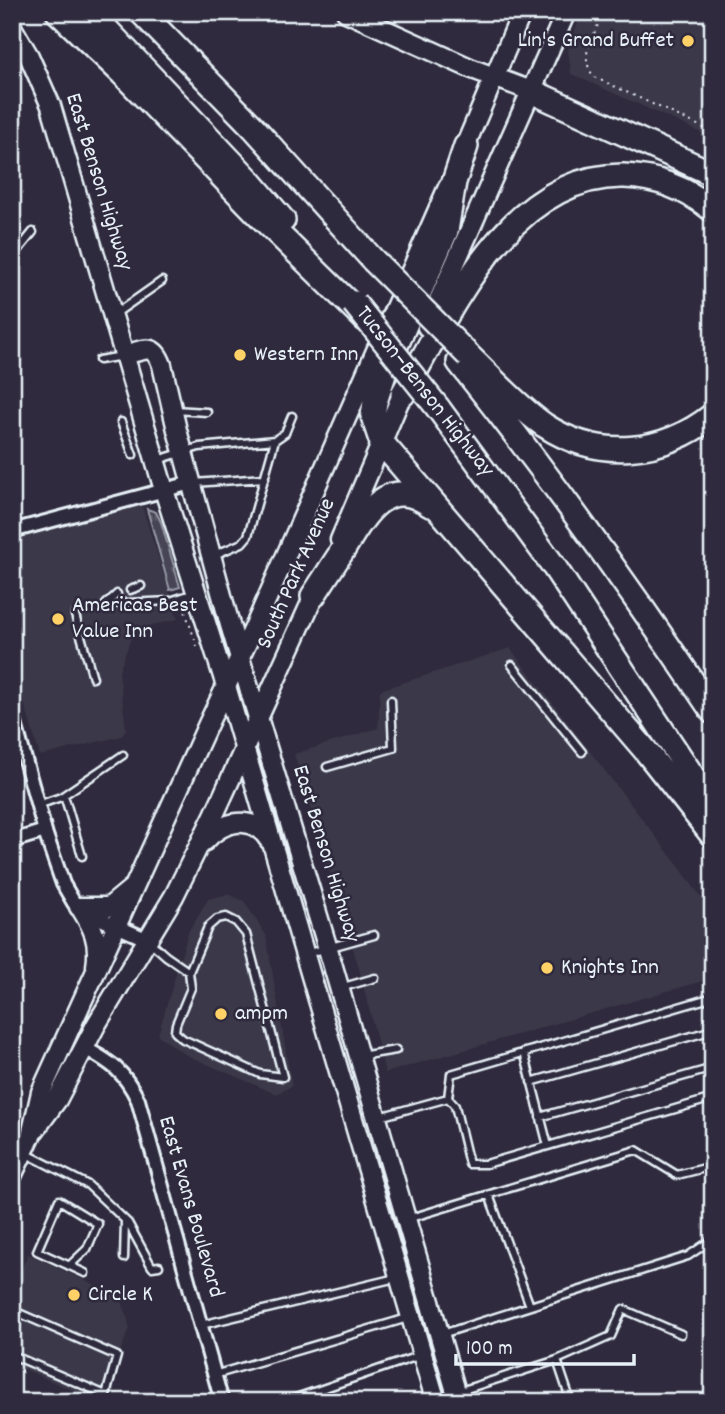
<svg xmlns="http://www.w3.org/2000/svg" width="725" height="1414" viewBox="0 0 725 1414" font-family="Dekko,sans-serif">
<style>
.built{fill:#3b3749}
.grass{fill:url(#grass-tufts);stroke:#979aa6;stroke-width:2}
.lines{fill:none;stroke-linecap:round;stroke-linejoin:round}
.lane-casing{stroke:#e8f1f8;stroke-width:11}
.street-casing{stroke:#e8f1f8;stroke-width:18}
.secondary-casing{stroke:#e8f1f8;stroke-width:23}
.highway-casing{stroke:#e8f1f8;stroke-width:28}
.path{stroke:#e8f1f8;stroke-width:2;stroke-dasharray:2 5;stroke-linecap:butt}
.lane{stroke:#2f2a3d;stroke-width:6}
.street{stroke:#2f2a3d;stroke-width:12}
.secondary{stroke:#2f2a3d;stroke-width:18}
.highway{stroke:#2f2a3d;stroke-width:23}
.highway-bridge-casing{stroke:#e8f1f8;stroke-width:28;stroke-linecap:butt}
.highway-bridge{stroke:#2f2a3d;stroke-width:23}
.poi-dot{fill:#ffd166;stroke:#2f2a3d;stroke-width:2.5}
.labels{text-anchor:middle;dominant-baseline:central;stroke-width:5;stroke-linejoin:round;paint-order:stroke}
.poi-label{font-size:23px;fill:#e8f1f8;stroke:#2f2a3d;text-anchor:start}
.street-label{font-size:23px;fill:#e8f1f8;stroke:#2f2a3d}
</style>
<defs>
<pattern id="grass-tufts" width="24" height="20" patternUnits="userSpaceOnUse" patternTransform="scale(1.75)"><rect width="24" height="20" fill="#464455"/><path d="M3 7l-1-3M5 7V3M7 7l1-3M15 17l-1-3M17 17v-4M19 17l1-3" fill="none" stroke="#615f6e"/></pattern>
</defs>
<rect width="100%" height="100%" fill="#2f2a3d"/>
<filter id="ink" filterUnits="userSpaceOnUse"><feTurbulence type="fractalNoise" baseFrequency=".0143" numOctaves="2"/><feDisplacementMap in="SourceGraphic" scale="14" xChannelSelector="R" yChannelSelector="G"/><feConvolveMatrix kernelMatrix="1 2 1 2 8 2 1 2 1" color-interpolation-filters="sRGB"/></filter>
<g filter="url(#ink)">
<!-- built -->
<path class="built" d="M582,12H713V138L571,74L568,49Z
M142,506L178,619L134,630L119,671L126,729L122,736L40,756L12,663V537Z
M510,648L681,869L713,914V978L385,1073L358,965L294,754L378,728L380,690Z
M228,894L244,901L266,935L292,1086L276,1094L186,1055L158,1035L188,932L208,899Z
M28,1254L121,1297L130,1328L99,1402L12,1364V1290Z"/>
<!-- grass -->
<path class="grass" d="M147,509L156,512L161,522L180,587L170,590Z"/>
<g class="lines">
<!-- lane casing -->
<g class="lane-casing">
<path id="lane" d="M12,258L33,232
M115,314L162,281
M99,360L123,356
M174,410L207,412
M121,422L133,455
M158,460L199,447L275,440L285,433L292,416
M194,483L265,478
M212,556L242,543L248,536L275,440
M130,590L141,586
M117,594L106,604L170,601L195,593
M75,615L93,678
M512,665L582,752
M327,767L393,748L391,700
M64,795L82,856
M38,805L61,797L123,755
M226,917L236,922L246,934L283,1077L260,1074L183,1039L175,1032L176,1024L191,988L189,972L208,927L217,919Z
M149,941L166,956L189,972
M306,954L374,935
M340,988L375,978
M713,997L451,1074L448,1098L455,1106L469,1164H486L713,1098
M524,1052L548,1146
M360,1056L396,1050
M531,1082L713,1030
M379,1117L448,1098
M540,1117L713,1068
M25,1153L88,1185L128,1223L152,1267L159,1266
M489,1195L530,1306
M407,1219L636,1150L677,1175L713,1166
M124,1258L125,1221
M69,1266L87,1249L98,1224L59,1200L37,1251L85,1273
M12,1310L117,1356L106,1395
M201,1325L396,1278
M442,1334L688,1256L713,1239
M12,1349L14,1344
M12,1355L106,1395L103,1402
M557,1360L611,1336L623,1309L681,1334
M214,1375L411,1317
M457,1392L557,1360L571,1402
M284,1402L421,1355"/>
</g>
<!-- street casing -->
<g class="street-casing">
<path id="street" d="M12,531L191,483
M12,713L46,835L63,884L74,903L94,916L148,940
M12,841L45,831
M83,1047C112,1063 124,1071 138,1100L222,1402"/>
</g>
<!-- secondary casing -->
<g class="secondary-casing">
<path id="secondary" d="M346,12L470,68L531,91
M12,27L29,56L51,106L164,490L226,686L436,1402
M460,158L522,12
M427,327L566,12
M125,355C144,350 154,342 162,365L177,430L230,625L328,949L459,1402
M340,540L407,383
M205,841C223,821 252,813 269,840
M79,907H109L132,888
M80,907C93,928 100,941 96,966
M35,1130L57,1100L96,1025L174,896L214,815L319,585
M12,1176L31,1136L41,1092L208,724L254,628L448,187"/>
</g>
<!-- highway casing -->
<g class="highway-casing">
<path id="highway" d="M58,12L122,73L263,219L365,319
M90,12L249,180L283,220
M141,12L254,128L373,260
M531,91L713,174
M466,146L454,182L446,231L385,371L375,402L373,416L382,443L646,751L713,836
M469,356C493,379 517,406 544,425C599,461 663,455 713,415
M459,362C549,475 633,592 713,712
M403,394C451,309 510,174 624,176C658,177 687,189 713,210
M438,408L553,565L713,807
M313,596C323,581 333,565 343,550C363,517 387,473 430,505"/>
</g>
<!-- path -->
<path class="path" d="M602,12C597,37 576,52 594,77L713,132
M634,12L645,17
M183,605L197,646"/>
<!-- lane -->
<use href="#lane" class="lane"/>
<!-- street -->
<use href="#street" class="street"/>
<!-- secondary -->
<use href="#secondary" class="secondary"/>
<!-- highway -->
<use href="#highway" class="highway"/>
<!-- highway-bridge casing -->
<g class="highway-bridge-casing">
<path id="highway-bridge" d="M373,260L469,356
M354,303L438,408"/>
</g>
<!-- highway-bridge -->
<use href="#highway-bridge" class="highway-bridge"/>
</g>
</g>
<!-- markers -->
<g class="poi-dot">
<circle cx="688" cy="41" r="7"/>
<circle cx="240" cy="355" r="7"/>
<circle cx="58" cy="619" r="7"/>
<circle cx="547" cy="968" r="7"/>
<circle cx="221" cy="1014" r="7"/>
<circle cx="74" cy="1295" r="7"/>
</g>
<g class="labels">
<!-- poi labels -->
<g class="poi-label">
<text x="674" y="41" text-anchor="end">Lin's Grand Buffet</text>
<text x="254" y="355">Western Inn</text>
<text x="72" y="606">Americas Best<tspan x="72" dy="26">Value Inn</tspan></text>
<text x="561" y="968">Knights Inn</text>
<text x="235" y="1014">ampm</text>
<text x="88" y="1295">Circle K</text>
</g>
<!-- street labels -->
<g class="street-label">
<text transform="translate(98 182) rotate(73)">East Benson Highway</text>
<text transform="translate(424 392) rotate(52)">Tucson–Benson Highway</text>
<text transform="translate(297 574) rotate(-66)">South Park Avenue</text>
<text transform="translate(325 854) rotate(73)">East Benson Highway</text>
<text transform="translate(190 1207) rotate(74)">East Evans Boulevard</text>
</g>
</g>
<!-- margin -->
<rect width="725" height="1414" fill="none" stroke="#2f2a3d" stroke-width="42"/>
<rect x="21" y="21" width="683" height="1372" fill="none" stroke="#e8f1f8" stroke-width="2.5" filter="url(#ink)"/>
<!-- scale -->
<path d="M456 1354v10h178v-10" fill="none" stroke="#e8f1f8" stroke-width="3.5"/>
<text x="466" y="1354" font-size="21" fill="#e8f1f8" stroke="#2f2a3d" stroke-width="5" paint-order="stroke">100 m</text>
</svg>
